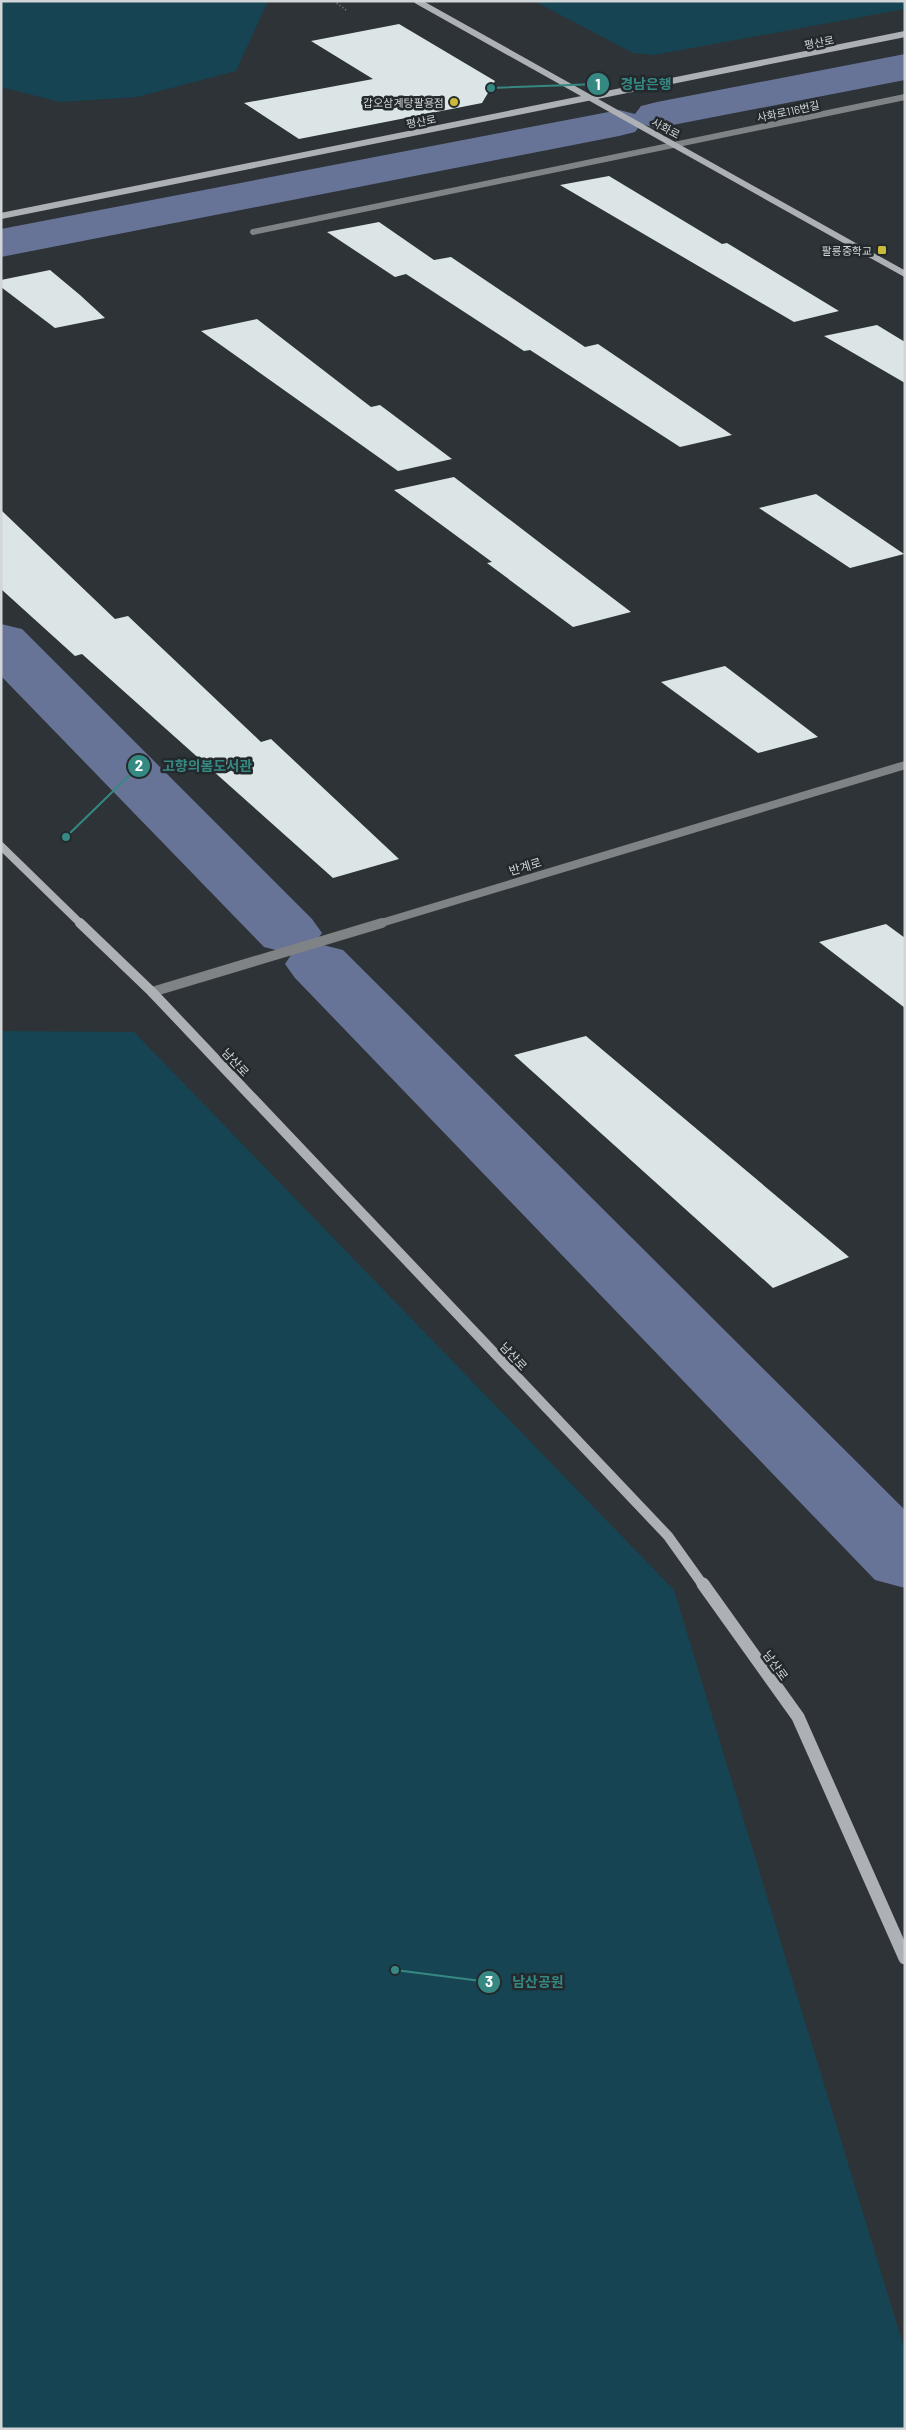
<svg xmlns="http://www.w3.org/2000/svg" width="906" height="2430" viewBox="0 0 906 2430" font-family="Barlow,'Noto Sans KR',sans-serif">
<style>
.green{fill:#164452}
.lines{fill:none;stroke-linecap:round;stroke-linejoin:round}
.river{fill:#687497;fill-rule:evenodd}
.building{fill:#dbe5e5}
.path{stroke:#797e80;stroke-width:2;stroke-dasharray:1 2.5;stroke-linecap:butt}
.minor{stroke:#808385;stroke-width:6}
.tertiary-far1{stroke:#808385;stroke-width:8}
.tertiary{stroke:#808385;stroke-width:10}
.secondary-far3{stroke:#adb0b4;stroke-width:6}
.secondary-far2{stroke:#adb0b4;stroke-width:8}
.secondary-far1{stroke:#adb0b4;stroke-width:10}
.secondary{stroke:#adb0b4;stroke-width:13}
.poi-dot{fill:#ccb939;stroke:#23292c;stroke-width:2}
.labels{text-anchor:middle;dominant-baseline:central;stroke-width:5;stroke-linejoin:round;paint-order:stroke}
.far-street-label{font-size:11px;fill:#d2d6d8;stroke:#23292c}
.far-poi-label{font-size:11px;fill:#d2d6d8;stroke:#23292c;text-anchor:end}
.street-label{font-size:12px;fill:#d2d6d8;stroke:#23292c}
.leader{fill:none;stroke:#368983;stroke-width:2}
.callout-dot{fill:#368983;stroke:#23292c;stroke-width:2}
.mark-label{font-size:15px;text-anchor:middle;font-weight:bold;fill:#fff}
.callout-label{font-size:14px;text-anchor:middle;font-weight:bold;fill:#368983;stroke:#23292c;stroke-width:5;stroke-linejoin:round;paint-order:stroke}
</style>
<rect width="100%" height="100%" fill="#2d3336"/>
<!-- green -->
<path class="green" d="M1,1H268L236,71L137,97L60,102L1,87Z
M534,1H905V9L654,55L633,53Z
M1,1031L134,1032L674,1590L905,2351V2429H1Z"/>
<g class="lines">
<!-- river -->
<path class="river" d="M905,54V80L657,128L641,124L635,132L619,136L1,257V229L619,110L635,114L641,106L657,102Z
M1,624L22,629L312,919L322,933L313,945L319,944L343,950L905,1510V1588L875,1580L295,978L285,964L293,952L288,953L264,947L1,676Z"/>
</g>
<!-- building -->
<path class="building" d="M399,24L495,81L482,103L299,139L244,103L373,79L311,41Z
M609,176L722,244L727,243L839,311L794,322L560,185Z
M379,222L434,260L451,257L585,347L598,344L732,435L680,447L530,350L524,351L406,274L395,277L327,232Z
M50,270L80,295L105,318L55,328L1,287V280Z
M257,319L371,407L380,405L452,459L398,471L201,331Z
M877,325L905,342V383L824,336Z
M454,477L548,549L631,612L573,627L487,563L492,562L394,490Z
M816,494L904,554L850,568L759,508Z
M1,510L115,619L128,616L261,742L271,739L399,859L333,878L82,654L75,656L1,589Z
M725,666L818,737L758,753L661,682Z
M886,924L905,938V1008L819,942Z
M586,1036L849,1257L773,1288L514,1055Z"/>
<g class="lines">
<!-- path -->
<path class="path" d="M334,1L346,10"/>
<!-- minor -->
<path class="minor" d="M253,232L905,97"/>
<!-- tertiary-far1 -->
<path class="tertiary-far1" d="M378,924L905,765"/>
<!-- tertiary -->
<path class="tertiary" d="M152,992L382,923"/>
<!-- secondary-far3 -->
<path class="secondary-far3" d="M417,1L905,274
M1,216L905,34"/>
<!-- secondary-far2 -->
<path class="secondary-far2" d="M1,846L81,924"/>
<!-- secondary-far1 -->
<path class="secondary-far1" d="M80,923L152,992L668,1536L703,1585"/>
<!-- secondary -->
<path class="secondary" d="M703,1584L798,1717L905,1958"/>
</g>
<!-- markers -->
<g class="poi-dot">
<circle cx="454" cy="102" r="5"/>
<rect x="877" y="245" width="10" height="10" rx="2.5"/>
</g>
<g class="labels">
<!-- far-street labels -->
<g class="far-street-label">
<text transform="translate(819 42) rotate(-11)">평산로</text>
<text transform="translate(788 111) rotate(-12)">사화로116번길</text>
<text transform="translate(421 121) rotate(-11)">평산로</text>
<text transform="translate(666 128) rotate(28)">사화로</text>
</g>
<!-- far-poi labels -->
<g class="far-poi-label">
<text x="444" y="102">갑오삼계탕팔용점</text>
<text x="872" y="250">팔룡중학교</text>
</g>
<!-- street labels -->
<g class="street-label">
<text transform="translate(525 866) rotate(-17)">반계로</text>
<text transform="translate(236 1062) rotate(47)">남산로</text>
<text transform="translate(514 1356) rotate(47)">남산로</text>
<text transform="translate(776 1665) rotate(54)">남산로</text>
</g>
</g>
<!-- callouts -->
<path class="leader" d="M491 88L598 84M66 837L139 766M395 1970L489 1982"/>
<g class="callout-dot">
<circle cx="491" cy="88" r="5"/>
<circle cx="66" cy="837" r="5"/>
<circle cx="395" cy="1970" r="5"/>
<circle cx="598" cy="84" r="12"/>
<circle cx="139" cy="766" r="12"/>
<circle cx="489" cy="1982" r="12"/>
</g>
<g class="mark-label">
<text x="598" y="90">1</text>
<text x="139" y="771">2</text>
<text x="489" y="1987">3</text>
</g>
<g class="callout-label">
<text x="646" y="89">경남은행</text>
<text x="207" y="771">고향의봄도서관</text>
<text x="538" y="1987">남산공원</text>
</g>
<!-- border -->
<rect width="906" height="2430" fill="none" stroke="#d2d6d8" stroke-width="5"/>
</svg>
